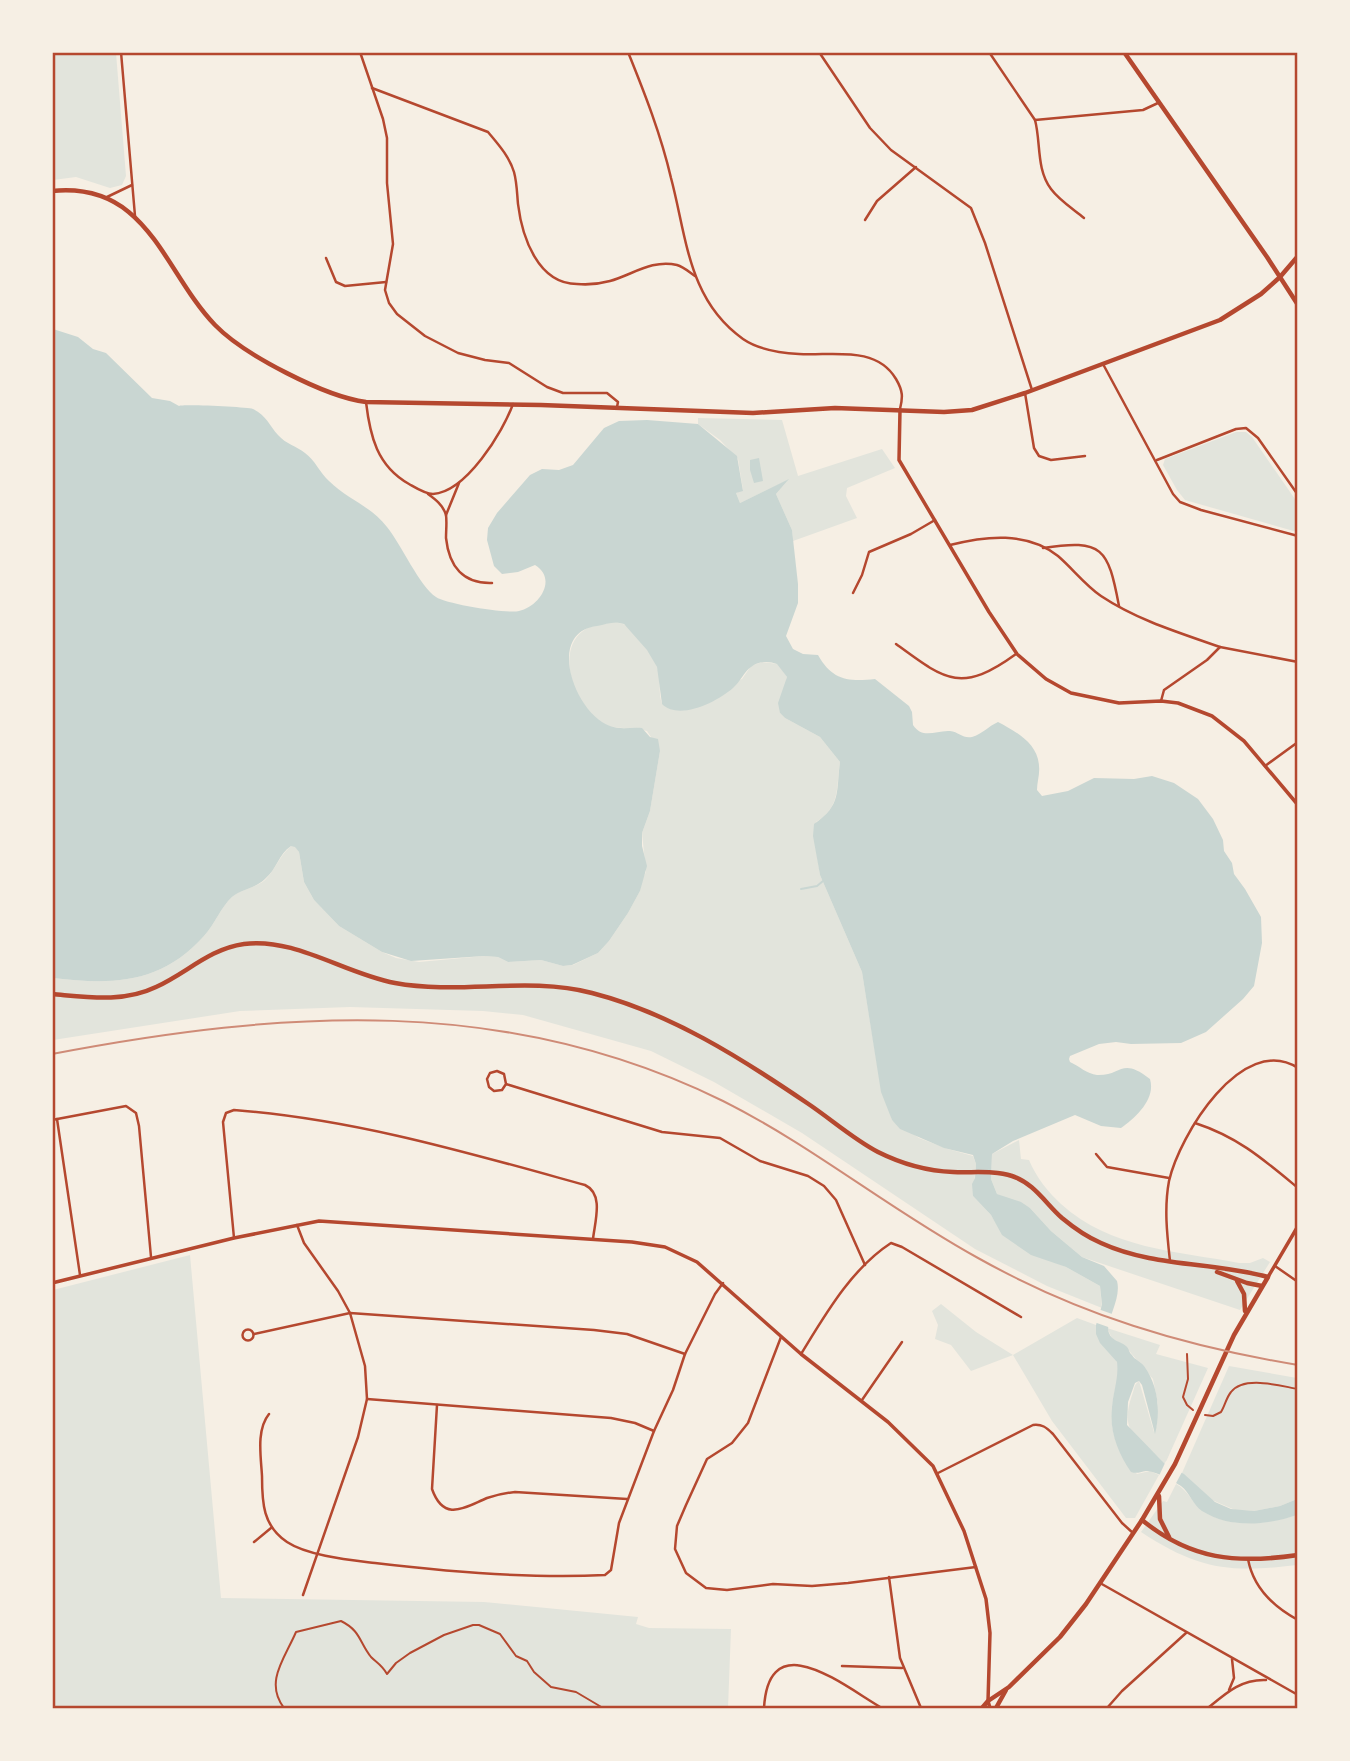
<svg xmlns="http://www.w3.org/2000/svg" width="1350" height="1761" viewBox="0 0 1350 1761" font-family="'Space Grotesk',sans-serif">
<style>
.green{fill:#e2e4dc}
.water{fill:#c9d6d2}
.pier{fill:#f6efe4}
.lines{fill:none;stroke-linecap:round;stroke-linejoin:round}
.stream{stroke:#c9d6d2;stroke-width:2}
.path{stroke:#b5482f;stroke-width:2}
.minor{stroke:#b5482f;stroke-width:2.5}
.tertiary{stroke:#b5482f;stroke-width:3.5}
.secondary{stroke:#b5482f;stroke-width:4.5}
.trunk{stroke:#b5482f;stroke-width:4.5}
.rail{stroke:#cf8b77;stroke-width:2}
.neatline{fill:none;stroke:#b5482f;stroke-width:2.5}
</style>
<rect width="100%" height="100%" fill="#f6efe4"/>
<g class="green">
<polygon points="52,53 116,53 126,176 122,185 110,188 76,177 53,180"/>
<polygon points="698,418 782,420 798,476 882,449 895,468 847,488 846,496 857,518 793,541 792,530 776,494 788,480 740,503 736,493 743,490 738,459 720,440 698,424"/>
<polygon points="1236,432 1246,432 1252,437 1297,502 1297,532 1185,500 1177,490 1163,465 1165,459"/>
<path d="M608 623C614 623 620 622 625 625 639 633 654 655 658 670 661 681 658 692 662 704L742 679 751 666 762 662 778 664 787 677 780 713 785 718 820 737 840 762C836 787 841 807 816 822V849L820 875 862 972 877 1064 892 1120 919 1138 948 1149 973 1156 976 1164 973 1196 991 1215 1000 1230 1026 1251 1066 1267 1100 1286 1102 1308 1047 1286 975 1249 802 1133 714 1082 651 1051 523 1015 483 1011 350 1007 240 1011 53 1040V978C113 985 161 984 204 936 215 924 221 907 232 897 241 889 256 888 265 880 276 869 279 856 291 846H295L299 852 304 882 314 900 339 926 382 952 396 958 419 962 484 956 498 957 508 962 541 960 563 966 573 965 598 953 609 941 628 913 640 891 641 881 646 872 642 833 650 811 660 751 647 731C631 726 615 731 599 722 575 706 555 651 583 631 590 625 600 625 608 623Z"/>
<path d="M1019 1140 1021 1159 1029 1160C1036 1177 1048 1192 1061 1204 1111 1249 1176 1251 1239 1263H1250L1263 1258 1270 1262 1240 1310 1082 1257 1051 1231 1030 1208 997 1194 991 1179 992 1154Z"/>
<polygon points="190,1255 221,1598 484,1602 638,1617 636,1624 649,1628 731,1629 728,1708 53,1708 53,1290"/>
<path d="M941 1304 976 1332 1013 1355 1077 1318 1096 1325C1096 1346 1112 1349 1117 1362 1121 1371 1116 1385 1114 1394 1107 1426 1115 1451 1137 1474L1150 1471 1159 1475 1135 1518H1126L1052 1421 1013 1355 971 1371 951 1345 935 1339 938 1325 932 1311Z"/>
<path d="M1107 1328 1160 1345 1156 1354 1208 1368 1165 1464C1141 1436 1118 1437 1132 1395 1135 1388 1133 1386 1139 1381L1154 1432 1157 1425 1158 1404 1153 1379 1125 1346 1112 1338Z"/>
<polygon points="1229,1366 1297,1378 1297,1499 1280,1506 1254,1511 1235,1510 1212,1500 1182,1473"/>
<path d="M1176 1484C1188 1490 1192 1503 1203 1511 1229 1529 1268 1524 1297 1515V1565C1230 1573 1199 1570 1141 1532L1163 1501 1167 1502Z"/>
</g>
<g class="water">
<path d="M53 329 78 337 93 349 106 353 152 398 170 401 179 406C184 404 247 407 253 409 266 415 269 425 278 435 286 444 296 446 305 453 315 460 320 473 329 481 347 499 371 506 387 527 401 544 420 587 436 597 446 604 507 614 519 611 539 607 558 579 535 565L518 572 502 574 494 566 487 540 488 528 497 513 530 475 542 469 559 470 573 465 604 428 619 421 647 420 698 424 737 456 743 491 736 493 740 503 789 479 776 494 792 530 798 584V603L786 636 793 649 803 654 818 655C832 680 848 682 875 679L909 706 912 712 913 725C923 740 936 730 950 731 959 732 963 739 972 737 982 734 989 726 998 722 1015 731 1038 743 1039 766 1040 774 1037 782 1037 790L1042 796 1068 791 1094 778 1134 779 1152 776 1174 783 1198 799 1213 819 1223 840 1224 851 1232 863 1234 874 1245 889 1261 917 1262 943 1254 986 1243 999 1206 1032 1181 1043 1131 1044 1116 1042 1099 1044 1070 1056 1069 1059 1070 1062C1079 1066 1087 1074 1097 1075 1122 1076 1121 1056 1150 1079 1156 1099 1136 1117 1121 1128L1101 1126 1075 1115 1013 1141 992 1154 991 1179 997 1194 1021 1202 1030 1208 1051 1231 1082 1257 1104 1266 1117 1281C1122 1299 1104 1323 1109 1333 1112 1341 1120 1341 1126 1346 1130 1350 1128 1351 1132 1355 1135 1360 1140 1361 1144 1366 1158 1385 1161 1411 1155 1434L1142 1385 1139 1381 1135 1383 1128 1402 1127 1425 1165 1464 1184 1474 1215 1502 1231 1509 1254 1511 1280 1506 1297 1499V1515C1268 1525 1230 1529 1202 1511 1193 1505 1190 1493 1181 1486 1173 1481 1156 1471 1146 1471 1140 1472 1137 1474 1131 1472 1118 1453 1109 1431 1112 1407 1113 1392 1119 1378 1117 1362L1100 1343 1096 1334V1325L1102 1305 1100 1286 1066 1267 1031 1255 1002 1235 991 1215 973 1196 972 1184 975 1178 976 1164 973 1155 944 1148 900 1129 892 1120 881 1092 862 972 820 875 813 836 814 824C842 805 836 791 840 762L820 737 785 718 780 713 778 703 787 677 777 664C769 661 758 661 751 667 744 672 740 682 733 688 717 702 679 721 662 704L657 667 647 650 624 624C614 621 607 624 597 626 545 632 575 714 610 726 621 730 631 727 642 728L650 737 658 739 660 751 650 811 642 833V846L647 866 640 891 628 913 609 941 598 953 572 965 563 966 541 960 508 962 498 957 484 956 411 961 382 952 339 926 314 900 304 882 299 852 295 847 291 846C278 855 277 869 265 879 256 888 242 889 232 897 221 907 215 924 204 936 161 984 113 985 53 978Z"/>
<polygon points="759,458 763,481 754,483 750,470 750,460"/>
</g>
<g class="pier">
<polygon points="1098,1309 1115,1315 1111,1328 1094,1322"/>
<polygon points="1166,1461 1183,1470 1174,1487 1158,1478"/>
</g>
<g class="lines">
<polyline class="stream" points="801,889 817,886 823,881"/>
<g class="path">
<polyline points="1187,1354 1188,1379 1183,1397 1187,1405 1193,1410"/>
<path d="M1205 1415 1213 1416 1221 1412C1225 1406 1226 1398 1231 1392 1244 1375 1280 1386 1298 1389"/>
<path d="M284 1708C264 1682 285 1658 296 1632L341 1621C361 1631 359 1642 371 1657 377 1663 382 1665 387 1674L396 1663 410 1653 444 1635 473 1625H479L500 1634 516 1656 527 1661 534 1672 551 1687 576 1692 603 1708"/>
</g>
<g class="minor">
<polyline points="121,52 135,216"/>
<polyline points="360,52 383,119 387,138 387,183 393,244 385,290 389,303 397,314 425,336 458,353 485,360 509,363 547,387 563,393 607,393 618,402 617,407"/>
<path d="M628 52C645 94 661 135 671 178 687 238 688 300 743 339 759 350 780 353 799 354 832 356 876 345 896 379 903 391 903 397 900 409"/>
<polyline points="819,52 870,128 891,150 971,208 985,243 1032,390"/>
<polyline points="989,52 1035,120 1143,110 1158,103"/>
<path d="M372 88 488 132C498 144 509 156 514 172 517 183 517 194 518 204 522 237 538 284 577 284 588 285 599 284 610 281 632 275 652 259 677 265 684 267 689 272 695 276"/>
<path d="M1035 120C1041 142 1036 169 1051 189 1059 200 1073 209 1084 218"/>
<polyline points="107,197 132,185"/>
<polyline points="865,220 877,201 916,167"/>
<polyline points="326,258 336,282 345,286 386,282"/>
<polyline points="1103,364 1173,494 1180,502 1201,510 1298,536"/>
<polyline points="1025,393 1034,448 1039,456 1051,460 1085,456"/>
<path d="M366 402C370 436 377 466 409 484 416 488 425 494 433 494 466 492 503 432 513 404"/>
<polyline points="1157,460 1236,429 1246,428 1258,438 1298,495"/>
<path d="M428 494C435 499 443 505 446 515 447 522 446 530 446 538 449 566 463 584 492 583"/>
<polyline points="446,515 459,483"/>
<path d="M950 545C985 536 1027 531 1058 556 1073 569 1085 585 1101 596 1137 620 1180 633 1220 647"/>
<path d="M1043 548C1103 539 1108 548 1119 606"/>
<polyline points="853,593 862,575 869,552 911,534 935,520"/>
<path d="M896 644C945 680 961 694 1016 654"/>
<polyline points="1161,701 1164,690 1207,660 1220,647 1298,662"/>
<polyline points="1265,766 1298,742"/>
<polyline points="506,1084 504,1074 497,1071 490,1073 487,1079 489,1087 494,1091 502,1090 506,1084 662,1132 720,1138 760,1161 808,1176 824,1186 836,1200 865,1265"/>
<polyline points="57,1119 80,1275"/>
<polyline points="52,1120 126,1106 136,1113 139,1126 151,1257"/>
<path d="M1195 1123C1238 1137 1263 1159 1298 1188"/>
<polyline points="1096,1154 1107,1167 1169,1178"/>
<polyline points="297,1225 304,1243 338,1291 350,1313 365,1366 367,1399 358,1437 303,1595"/>
<path d="M234 1238 223 1122 226 1113 234 1110C354 1119 469 1153 585 1185 604 1194 595 1221 593 1239"/>
<path d="M1170 1261C1167 1234 1164 1208 1169 1181 1179 1136 1242 1032 1298 1068"/>
<polyline points="1275,1266 1298,1282"/>
<circle cx="248" cy="1335" r="5.5"/>
<polyline points="254,1334 350,1313 594,1330 627,1334 685,1354"/>
<polyline points="781,1337 748,1423 732,1443 707,1459 686,1505 677,1526 675,1549 686,1573 706,1588 727,1590 773,1584 812,1586 848,1583 976,1567"/>
<path d="M801 1354C825 1315 851 1269 891 1243L902 1247 1021 1317"/>
<polyline points="367,1399 611,1418 635,1423 654,1431"/>
<polyline points="862,1400 902,1342"/>
<path d="M437 1405 432 1489C444 1523 465 1507 487 1498 496 1495 505 1493 515 1492L627 1499"/>
<path d="M269 1414C256 1430 261 1457 262 1476 262 1503 263 1526 287 1542 308 1556 351 1560 375 1563 450 1572 530 1579 605 1575L611 1570 619 1523 654 1431 673 1390 685 1354 715 1294 723 1283"/>
<path d="M938 1473 1033 1425C1042 1424 1046 1427 1053 1434L1122 1523 1133 1533"/>
<polyline points="254,1542 271,1528"/>
<path d="M1248 1559C1253 1587 1274 1607 1298 1620"/>
<polyline points="889,1577 900,1658 921,1708"/>
<polyline points="1100,1583 1298,1695"/>
<polyline points="842,1666 902,1668"/>
<polyline points="1229,1690 1234,1678 1232,1659"/>
<path d="M764 1708C769 1623 845 1687 882 1708"/>
<polyline points="1107,1708 1122,1691 1186,1633"/>
<path d="M1208 1708C1226 1693 1241 1679 1266 1680"/>
</g>
<g class="tertiary">
<polyline points="900,410 899,460 989,612 1017,654 1046,679 1071,693 1119,703 1161,701 1178,703 1212,716 1244,741 1298,805"/>
<polyline points="1268,1277 1298,1226"/>
<polyline points="52,1283 234,1238 319,1221 632,1242 665,1247 697,1262 801,1354 888,1422 933,1466 964,1531 986,1599 990,1633 988,1701 990,1708"/>
</g>
<g class="secondary">
<polyline points="1124,52 1267,257 1298,305"/>
<path d="M52 994C87 997 123 1003 156 987 187 973 209 949 244 944 295 937 345 974 395 983 460 995 527 976 592 993 670 1013 741 1058 807 1103 831 1119 853 1139 878 1152 902 1164 927 1171 953 1172 972 1173 994 1170 1012 1176 1034 1183 1046 1204 1062 1218 1074 1228 1087 1237 1101 1243 1153 1267 1213 1262 1268 1277L1234 1335 1175 1464 1142 1520 1086 1604 1060 1637 1009 1687 988 1701 982 1708"/>
<polyline points="1217,1272 1247,1283 1262,1286"/>
<polyline points="1237,1281 1244,1294 1245,1311"/>
<polyline points="1159,1496 1160,1519 1169,1537"/>
<path d="M1142 1520C1191 1560 1237 1564 1298 1555"/>
<polyline points="996,1708 1006,1690"/>
</g>
<path class="trunk" d="M52 191C148 181 163 271 215 325 244 355 326 397 366 402L541 405 753 413 835 408 944 412 972 410 1025 393 1220 320 1261 294 1280 277 1298 256"/>
<path class="rail" d="M52 1054C283 1010 506 994 723 1101 813 1146 890 1210 978 1258 1080 1315 1183 1346 1298 1365"/>
</g>
<rect width="1350" height="1761" fill="none" stroke="#f6efe4" stroke-width="108"/>
<rect x="54" y="54" width="1242" height="1653" class="neatline"/>
</svg>
